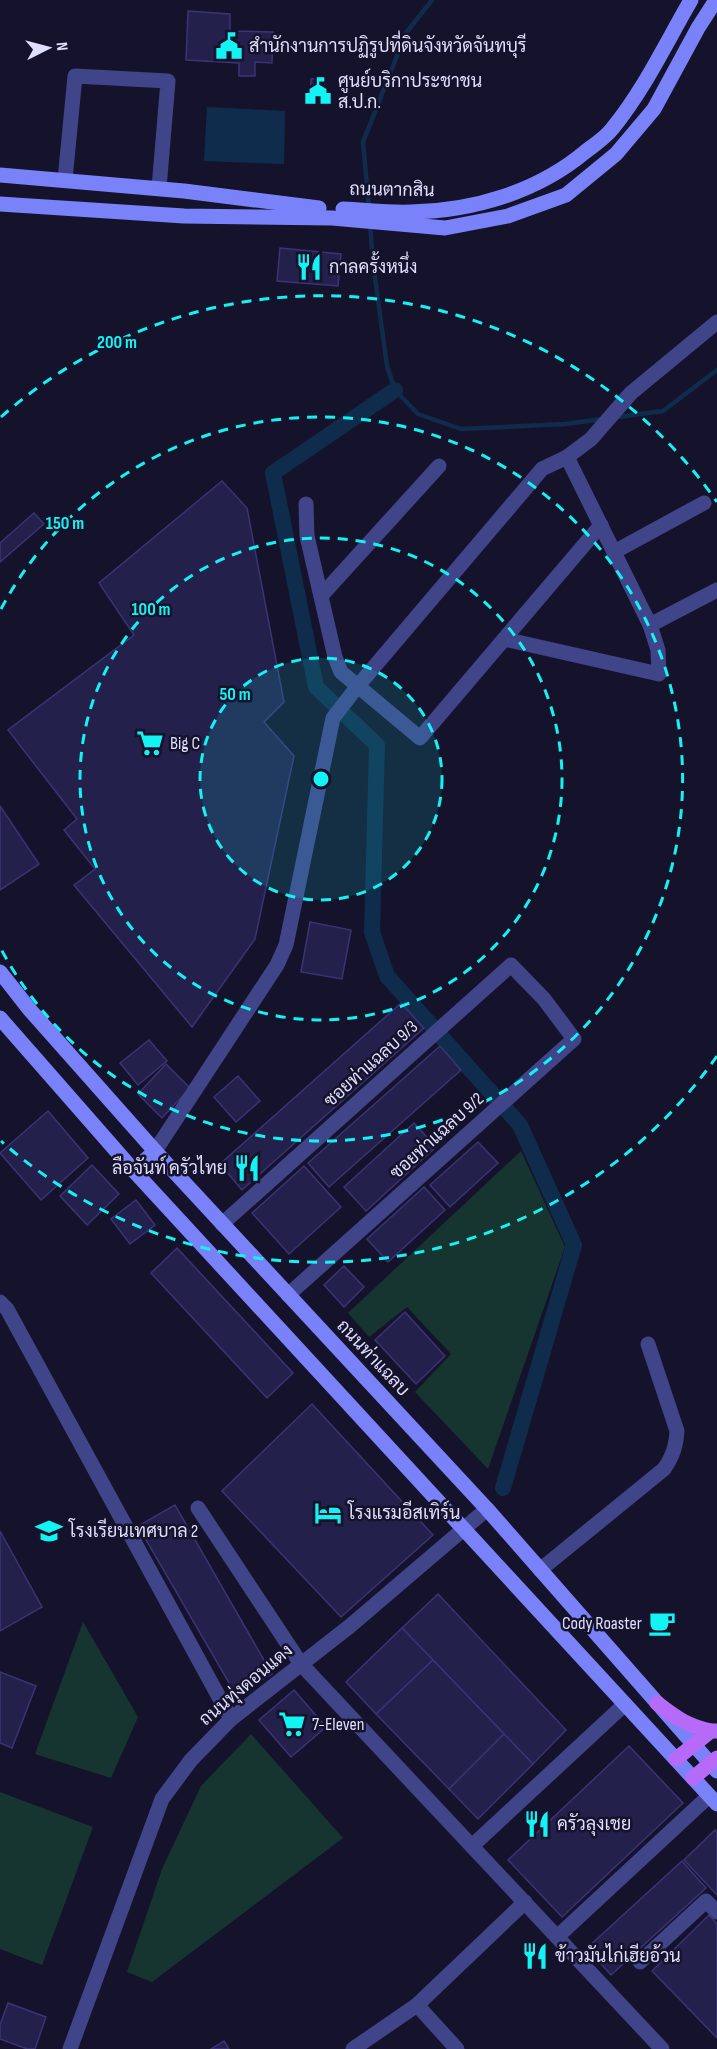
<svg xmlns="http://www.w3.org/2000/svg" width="717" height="2049" viewBox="0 0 717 2049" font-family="'Sofia Sans Condensed',Sarabun,sans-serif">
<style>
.green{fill:#163531}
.water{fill:#102c4d}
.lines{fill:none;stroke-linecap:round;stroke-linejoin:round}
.stream{stroke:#102c4d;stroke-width:4.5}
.canal{stroke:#102c4d;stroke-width:16}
.building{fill:#24204c;stroke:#3a3376;stroke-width:1.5}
.minor{stroke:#404488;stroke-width:15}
.tertiary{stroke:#404488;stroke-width:15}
.secondary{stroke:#7a82f9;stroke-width:15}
.primary{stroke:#b66bf8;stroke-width:15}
.ring{fill:none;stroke:#14f3f4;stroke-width:3;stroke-dasharray:10 8}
.labels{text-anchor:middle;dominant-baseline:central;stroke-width:5;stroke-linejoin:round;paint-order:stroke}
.poi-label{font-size:18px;fill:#dfdefe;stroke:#15132b;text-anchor:start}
.street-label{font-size:18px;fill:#dfdefe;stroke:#15132b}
.centre{fill:#14f3f4;stroke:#15132b;stroke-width:3}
.ring-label{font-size:18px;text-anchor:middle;font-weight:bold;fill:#14f3f4;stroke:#15132b;stroke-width:5;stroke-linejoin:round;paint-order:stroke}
</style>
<rect width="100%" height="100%" fill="#15132b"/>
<g class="green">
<polygon points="521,1151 565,1247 488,1469 415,1392 451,1354 407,1307 369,1337 348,1313"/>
<polygon points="83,1622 138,1717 111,1778 35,1754"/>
<polygon points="251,1734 343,1838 152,1982 127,1972 162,1869 201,1786"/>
<polygon points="0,1792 93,1827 42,1965 0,1949"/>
</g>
<polygon class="water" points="207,107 285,111 284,164 204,161"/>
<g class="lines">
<g class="stream">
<polyline points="369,208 363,142 406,33 432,0"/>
<polyline points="370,223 373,263 387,366 395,390 418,414 461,429 565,424 603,419"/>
<polyline points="617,417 663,411 717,370"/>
</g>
<polyline class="canal" points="395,390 273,473 316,687 377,745 372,932 387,976 520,1125 574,1245 503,1488"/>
</g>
<g class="building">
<polygon points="188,11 230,14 230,31 273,32 272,63 255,62 255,76 239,76 239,63 186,60"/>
<polygon points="325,78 324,105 310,104 311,79"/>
<polygon points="280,248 341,254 338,286 277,281"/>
<polygon points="222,481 247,508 284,702 264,722 294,756 255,939 192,1027 74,885 95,869 64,830 77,819 8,730 134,635 99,583"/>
<polygon points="34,513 44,524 0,562 0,543"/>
<polygon points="0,806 39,864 0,890"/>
<polygon points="310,922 351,930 342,979 301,972"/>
<polygon points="401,1003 424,1028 242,1190 220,1164"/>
<polygon points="149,1040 167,1061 138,1085 120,1063"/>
<polygon points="440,1046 461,1070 329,1187 308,1163"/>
<polygon points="166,1064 190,1088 162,1118 138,1094"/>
<polygon points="238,1076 260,1101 236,1122 214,1097"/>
<polygon points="48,1111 88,1158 41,1200 0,1153"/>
<polygon points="414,1123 436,1147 366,1211 344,1187"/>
<polygon points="478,1142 498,1163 450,1207 430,1185"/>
<polygon points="92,1165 119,1194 87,1225 60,1196"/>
<polygon points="304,1166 341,1207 289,1254 252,1213"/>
<polygon points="424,1187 445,1210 388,1262 367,1239"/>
<polygon points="136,1200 155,1225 130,1244 111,1219"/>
<polygon points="177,1248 293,1373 267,1398 151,1273"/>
<polygon points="344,1266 364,1287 344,1307 324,1285"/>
<polygon points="405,1312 445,1356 416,1384 375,1340"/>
<polygon points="312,1404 433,1535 341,1617 222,1491"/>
<polygon points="175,1505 272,1674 236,1695 138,1526"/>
<polygon points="0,1531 42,1607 0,1631"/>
<polygon points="438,1594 566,1730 533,1764 402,1628"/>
<polygon points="402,1628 433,1660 376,1714 346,1682"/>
<polygon points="433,1660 504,1734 449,1789 376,1714"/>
<polygon points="0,1672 36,1686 12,1748 0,1743"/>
<polygon points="294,1690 326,1727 291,1757 259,1720"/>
<polygon points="504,1734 533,1764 478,1819 449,1789"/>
<polygon points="629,1746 683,1803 562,1917 508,1860"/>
<polygon points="715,1830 717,1833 717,1895 684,1860"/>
<polygon points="682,1861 706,1888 611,1975 587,1948"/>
<polygon points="709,1915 717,1924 717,2038 652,1971"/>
<polygon points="8,2003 46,2017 35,2049 27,2049 0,2039 0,2025"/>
<polygon points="224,2041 229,2049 211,2049"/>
</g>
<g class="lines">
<g class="minor">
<polyline points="65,180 75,76 168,81 159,188"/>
<polyline points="306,504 307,536 335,657 341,672 420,738 601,525"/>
<polyline points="614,552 704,503"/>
<polyline points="321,596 439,466"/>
<polyline points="650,625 717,590"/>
<polyline points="504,639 659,674 658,650 650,625 567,457"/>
<polyline points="155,1151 277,965 286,945 333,718 357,687 542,469 567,457 591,439 631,393 717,322"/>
<polyline points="222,1224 511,965 544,999 574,1039 288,1295"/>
<polyline points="0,1302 7,1309 231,1719"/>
<polyline points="198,1508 301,1664 662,2049"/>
<path d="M540 1570 664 1469C673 1456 676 1446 677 1431L648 1344"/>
<polyline points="472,1846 625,1704"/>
<polyline points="557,1937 709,1796"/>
<polyline points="640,1962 706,1901 717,1912"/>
<polyline points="353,2049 417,2005"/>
<polyline points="457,2049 417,2005 525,1902"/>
</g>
<polyline class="tertiary" points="70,2049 162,1799 191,1760 231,1719 350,1626 487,1509"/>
<g class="secondary">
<polyline points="0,175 184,191 319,208"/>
<polyline points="0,204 184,216 332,218 445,228 508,216 566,195 616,154 654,109 698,28 716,0"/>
<path d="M343 209C366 210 389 213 411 212 473 211 537 192 585 152 594 145 605 138 612 129 644 90 666 43 691 0"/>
<polyline points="0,972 30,1010 155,1151 487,1509 717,1771"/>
<polyline points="0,1018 134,1171 717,1804"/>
<polyline points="134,1171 155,1151"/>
</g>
<g class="primary">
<path d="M657 1703C676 1718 688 1726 711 1731"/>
<polyline points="676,1759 711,1731 717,1731"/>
<polyline points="693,1778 717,1758"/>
</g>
</g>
<circle cx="321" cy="779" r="121" fill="#14f3f4" fill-opacity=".12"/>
<g class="ring">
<circle cx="321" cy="779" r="121"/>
<circle cx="321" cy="779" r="241"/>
<path d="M1 609A362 362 0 1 1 1 949"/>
<path d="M717 1056A483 483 0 0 1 1 1141M1 417A483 483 0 0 1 717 502"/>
</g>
<defs>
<symbol id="civic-bare" viewBox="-9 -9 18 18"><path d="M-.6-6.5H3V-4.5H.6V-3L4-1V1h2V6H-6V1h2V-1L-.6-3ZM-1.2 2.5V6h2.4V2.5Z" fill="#14f3f4" stroke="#15132b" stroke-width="2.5" paint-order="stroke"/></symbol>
<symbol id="restaurant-bare" viewBox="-9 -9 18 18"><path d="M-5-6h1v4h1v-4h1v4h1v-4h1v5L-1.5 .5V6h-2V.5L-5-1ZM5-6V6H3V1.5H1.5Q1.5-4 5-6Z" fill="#14f3f4" stroke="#15132b" stroke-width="2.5" paint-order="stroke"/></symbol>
<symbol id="supermarket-bare" viewBox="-9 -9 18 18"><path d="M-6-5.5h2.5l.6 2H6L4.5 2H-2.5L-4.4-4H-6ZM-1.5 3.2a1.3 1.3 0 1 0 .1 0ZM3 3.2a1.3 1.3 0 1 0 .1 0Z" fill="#14f3f4" stroke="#15132b" stroke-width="2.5" paint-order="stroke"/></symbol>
<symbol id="hotel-bare" viewBox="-9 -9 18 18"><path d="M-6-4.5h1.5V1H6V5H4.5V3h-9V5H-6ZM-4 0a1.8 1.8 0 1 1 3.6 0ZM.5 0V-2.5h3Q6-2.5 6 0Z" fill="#14f3f4" stroke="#15132b" stroke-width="2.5" paint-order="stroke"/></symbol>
<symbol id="school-bare" viewBox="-9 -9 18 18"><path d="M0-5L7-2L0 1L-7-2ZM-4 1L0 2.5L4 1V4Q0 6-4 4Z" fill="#14f3f4" stroke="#15132b" stroke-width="2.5" paint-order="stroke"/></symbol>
<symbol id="cafe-bare" viewBox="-9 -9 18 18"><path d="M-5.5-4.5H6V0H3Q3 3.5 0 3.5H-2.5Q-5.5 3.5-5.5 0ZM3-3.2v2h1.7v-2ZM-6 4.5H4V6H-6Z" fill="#14f3f4" stroke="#15132b" stroke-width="2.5" paint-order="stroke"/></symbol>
</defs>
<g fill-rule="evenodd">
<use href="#civic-bare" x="210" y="27" width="38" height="38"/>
<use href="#civic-bare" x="299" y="72" width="38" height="38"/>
<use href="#restaurant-bare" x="290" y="248" width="38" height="38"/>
<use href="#supermarket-bare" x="131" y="724" width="38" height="38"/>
<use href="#restaurant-bare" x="228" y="1149" width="38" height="38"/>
<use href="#hotel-bare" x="309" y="1494" width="38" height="38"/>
<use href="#school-bare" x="30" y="1512" width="38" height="38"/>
<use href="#cafe-bare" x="643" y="1604" width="38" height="38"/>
<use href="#supermarket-bare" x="273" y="1705" width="38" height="38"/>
<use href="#restaurant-bare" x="518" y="1805" width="38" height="38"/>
<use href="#restaurant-bare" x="516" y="1937" width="38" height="38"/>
</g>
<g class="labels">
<g class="poi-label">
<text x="249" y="46">สำนักงานการปฏิรูปที่ดินจังหวัดจันทบุรี</text>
<text x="338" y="81">ศูนย์บริกาประชาชน<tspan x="338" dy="21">ส.ป.ก.</tspan></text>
<text x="329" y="267">กาลครั้งหนึ่ง</text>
<text x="170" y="743">Big C</text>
<text x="227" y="1168" text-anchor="end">ลือจันท์ ครัวไทย</text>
<text x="348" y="1513">โรงแรมอีสเทิร์น</text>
<text x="69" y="1531">โรงเรียนเทศบาล 2</text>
<text x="642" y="1623" text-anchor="end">Cody Roaster</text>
<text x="312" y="1724">7-Eleven</text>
<text x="557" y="1824">ครัวลุงเชย</text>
<text x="555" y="1956">ข้าวมันไก่เฮียอ้วน</text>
</g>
<g class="street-label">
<text transform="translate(392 190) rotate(1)">ถนนตากสิน</text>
<text transform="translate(371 1064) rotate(-42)">ซอยท่าแฉลบ 9/3</text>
<text transform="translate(437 1136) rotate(-42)">ซอยท่าแฉลบ 9/2</text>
<text transform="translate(373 1358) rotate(47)">ถนนท่าแฉลบ</text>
<text transform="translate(246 1685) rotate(-40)">ถนนทุ่งดอนแดง</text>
</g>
</g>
<circle cx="321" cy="779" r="9" class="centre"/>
<g class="ring-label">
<text x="117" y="348">200 m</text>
<text x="65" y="529">150 m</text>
<text x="151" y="615">100 m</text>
<text x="235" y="700">50 m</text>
</g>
<g transform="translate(48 48) rotate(84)" stroke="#15132b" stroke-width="4.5" paint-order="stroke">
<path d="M0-4.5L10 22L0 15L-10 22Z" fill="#dfdefe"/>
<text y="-9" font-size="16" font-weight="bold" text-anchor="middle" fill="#dfdefe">N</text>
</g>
</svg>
